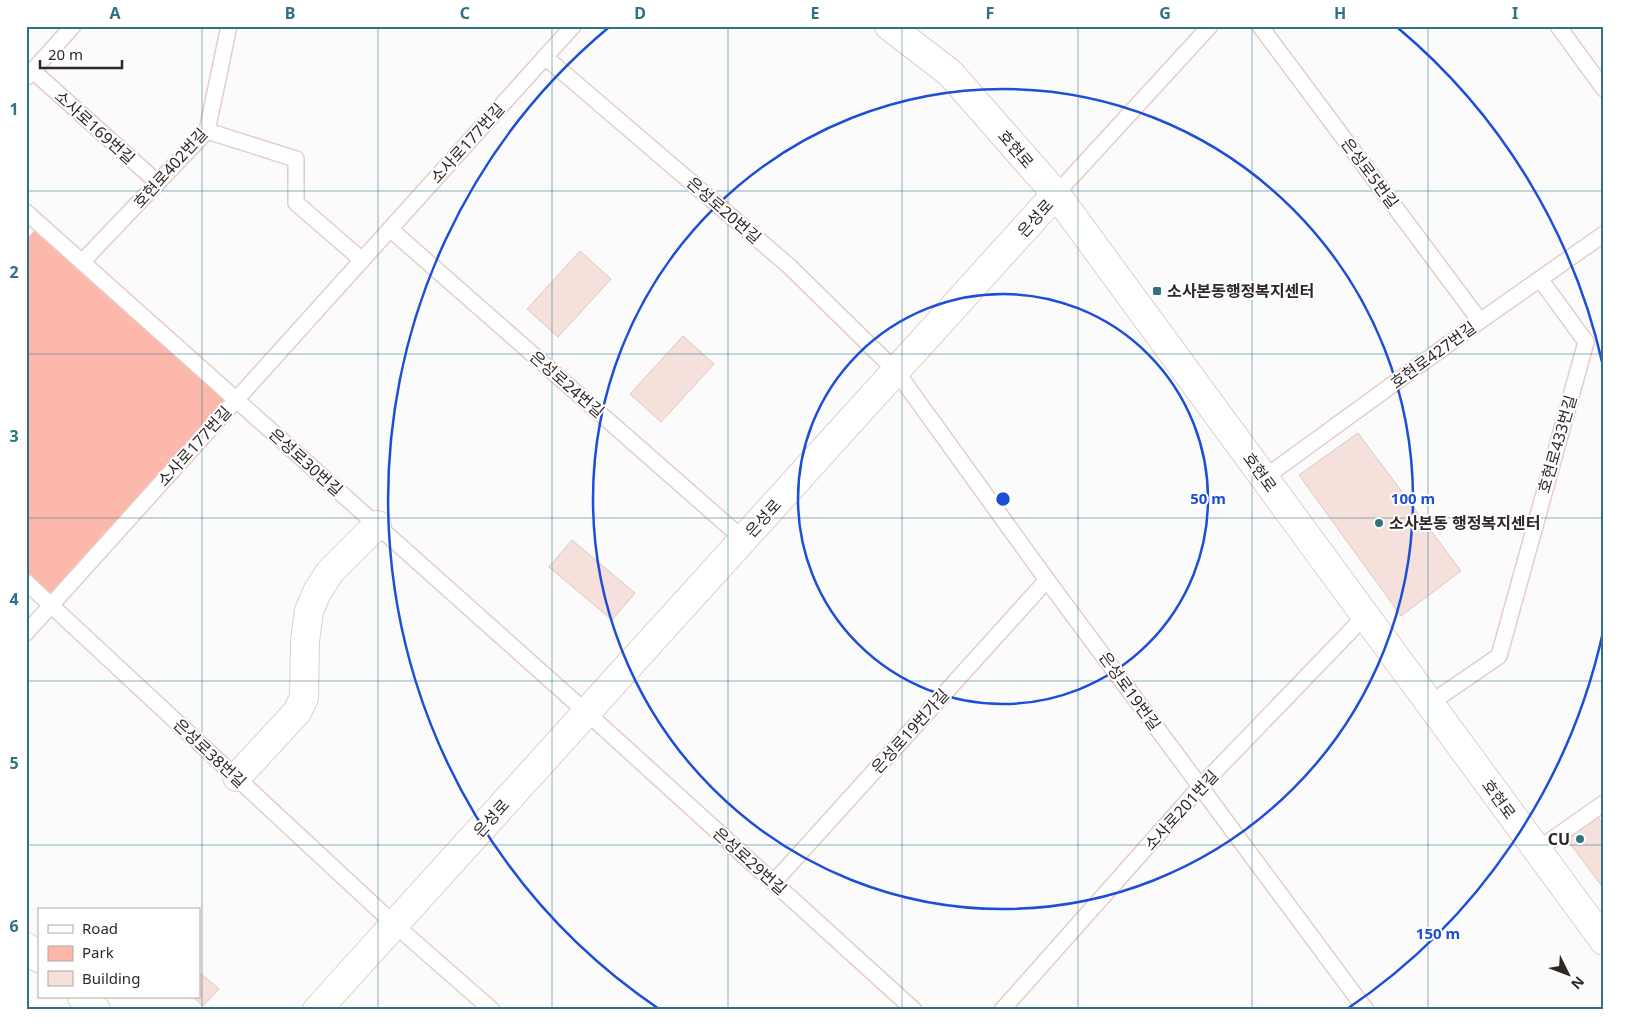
<svg xmlns="http://www.w3.org/2000/svg" width="1630" height="1036" viewBox="0 0 1630 1036" font-family="'Noto Sans','Noto Sans KR',sans-serif">
<style>
.green{fill:#fcb9ab}
.building{fill:#f5e0db;stroke:#dec7c1}
.lines{fill:none;stroke-linecap:round;stroke-linejoin:round}
.lane-casing{stroke:#e5cdc8;stroke-width:18}
.street-casing{stroke:#e5cdc8;stroke-width:30}
.secondary-casing{stroke:#e5cdc8;stroke-width:30}
.primary-casing{stroke:#e5cdc8;stroke-width:30}
.lane{stroke:#fff;stroke-width:15}
.street{stroke:#fff;stroke-width:28}
.secondary{stroke:#fff;stroke-width:28}
.primary{stroke:#fff;stroke-width:28}
.grid{fill:none;stroke:#307184;stroke-width:1;stroke-opacity:0.55}
.ring{fill:none;stroke:#1d4ed8;stroke-width:2.5}
.poi-dot{fill:#307184;stroke:#fff;stroke-width:2}
.labels{text-anchor:middle;dominant-baseline:central;stroke-width:4;stroke-linejoin:round;paint-order:stroke}
.street-label{font-size:16px;fill:#312826;stroke:#fff}
.poi-label{font-size:16px;font-weight:bold;fill:#312826;stroke:#fff;text-anchor:start}
.centre{fill:#1d4ed8;stroke:#fff;stroke-width:2.5}
.ring-label{font-size:15px;text-anchor:middle;font-weight:bold;fill:#1d4ed8;stroke:#fff;stroke-width:4;stroke-linejoin:round;paint-order:stroke}
.neatline{fill:none;stroke:#307184;stroke-width:2}
.grid-label{font-size:16px;text-anchor:middle;font-weight:bold;fill:#307184}
</style>
<rect width="100%" height="100%" fill="#fbfbfb"/>
<polygon class="green" points="40,224 236,400 51,605 26,582 26,240"/>
<g class="building">
<polygon points="580,251 611,279 558,337 527,309"/>
<polygon points="683,336 714,364 661,422 630,394"/>
<polygon points="1358,433 1461,571 1401,616 1299,475"/>
<polygon points="572,540 635,593 612,620 549,567"/>
<polygon points="1596,815 1604,825 1604,889 1566,838"/>
<polygon points="199,972 219,989 203,1006 193,997 199,997"/>
</g>
<g class="lines">
<defs>
<g id="lane">
<polyline points="1260,26 1480,321"/>
<polyline points="1558,26 1604,89"/>
<polyline points="545,57 789,266 896,371 1047,580 1366,1010"/>
<polyline points="33,71 158,183"/>
<polyline points="27,77 73,26"/>
<polyline points="207,131 296,159 296,203 362,260"/>
<polyline points="1056,194 1210,26"/>
<polyline points="26,212 586,712 914,1010"/>
<polyline points="390,229 743,539"/>
<polyline points="82,262 207,131 229,26"/>
<polyline points="1264,478 1480,321 1604,234"/>
<polyline points="26,582 394,924 492,1010"/>
<polyline points="26,633 573,26"/>
<polyline points="1429,704 1499,656 1586,342 1540,279"/>
<polyline points="1537,850 1604,803"/>
<polyline points="774,882 1047,580"/>
<polyline points="1002,1010 1200,787 1365,616"/>
</g>
<polyline id="street" points="237,777 297,712 304,698 305,641 309,611 317,592 330,572 377,525"/>
<g id="secondary">
<polyline points="26,947 39,958"/>
<polyline points="82,997 96,1010"/>
<polyline points="317,1010 1056,194"/>
</g>
<polyline id="primary" points="889,26 950,73 1056,194 1604,941"/>
</defs>
<use href="#lane" class="lane-casing"/>
<use href="#street" class="street-casing"/>
<use href="#secondary" class="secondary-casing"/>
<use href="#primary" class="primary-casing"/>
<use href="#lane" class="lane"/>
<use href="#street" class="street"/>
<use href="#secondary" class="secondary"/>
<use href="#primary" class="primary"/>
</g>
<path class="grid" d="M202 26V1010M378 26V1010M552 26V1010M728 26V1010M902 26V1010M1078 26V1010M1252 26V1010M1428 26V1010M26 191H1604M26 354H1604M26 518H1604M26 681H1604M26 845H1604"/>
<g class="ring">
<circle cx="1003" cy="499" r="205"/>
<circle cx="1003" cy="499" r="410"/>
<path d="M1603 632A615 615 0 0 1 1347 1009M659 1009A615 615 0 0 1 608 28M1398 28A615 615 0 0 1 1603 366"/>
</g>
<g class="poi-dot">
<rect x="1152" y="286" width="10" height="10" rx="2.5"/>
<circle cx="1379" cy="523" r="5"/>
<circle cx="1580" cy="839" r="5"/>
</g>
<g class="labels">
<g class="street-label">
<text transform="translate(95 127) rotate(42)">소사로169번길</text>
<text transform="translate(467 143) rotate(-48)">소사로177번길</text>
<text transform="translate(1016 149) rotate(49)">호현로</text>
<text transform="translate(170 168) rotate(-48)">호현로402번길</text>
<text transform="translate(1370 173) rotate(53)">은성로5번길</text>
<text transform="translate(724 210) rotate(41)">은성로20번길</text>
<text transform="translate(1035 218) rotate(-48)">은성로</text>
<text transform="translate(1433 355) rotate(-36)">호현로427번길</text>
<text transform="translate(567 384) rotate(41)">은성로24번길</text>
<text transform="translate(1557 444) rotate(-74)">호현로433번길</text>
<text transform="translate(194 446) rotate(-48)">소사로177번길</text>
<text transform="translate(306 462) rotate(42)">은성로30번길</text>
<text transform="translate(1260 472) rotate(54)">호현로</text>
<text transform="translate(763 518) rotate(-48)">은성로</text>
<text transform="translate(1130 691) rotate(54)">은성로19번길</text>
<text transform="translate(910 731) rotate(-48)">은성로19번가길</text>
<text transform="translate(210 753) rotate(43)">은성로38번길</text>
<text transform="translate(1499 799) rotate(54)">호현로</text>
<text transform="translate(1181 810) rotate(-48)">소사로201번길</text>
<text transform="translate(491 818) rotate(-48)">은성로</text>
<text transform="translate(750 861) rotate(42)">은성로29번길</text>
</g>
<g class="poi-label">
<text x="1167" y="291">소사본동행정복지센터</text>
<text x="1389" y="523">소사본동 행정복지센터</text>
<text x="1570" y="839" text-anchor="end">CU</text>
</g>
</g>
<circle cx="1003" cy="499" r="8" class="centre"/>
<g class="ring-label">
<text x="1208" y="504">50 m</text>
<text x="1413" y="504">100 m</text>
<text x="1438" y="939">150 m</text>
</g>
<rect width="1630" height="1036" fill="none" stroke="#ffffff" stroke-width="55"/>
<rect x="38" y="908" width="162" height="90" fill="#ffffff" stroke="#ada9a8"/>
<rect x="48" y="925" width="25" height="8" fill="#ffffff" stroke="#ada9a8"/>
<text x="82" y="934" font-size="15" fill="#312826">Road</text>
<rect x="48" y="946" width="25" height="15" fill="#fcb9ab" stroke="#ada9a8"/>
<text x="82" y="958" font-size="15" fill="#312826">Park</text>
<rect x="48" y="971" width="25" height="15" fill="#f5e0db" stroke="#ada9a8"/>
<text x="82" y="984" font-size="15" fill="#312826">Building</text>
<g transform="translate(1568 974) rotate(132)" stroke="#ffffff" stroke-width="4" paint-order="stroke">
<path d="M0-4L9 19L0 12L-9 19Z" fill="#312826"/>
<text y="-8" font-size="14" font-weight="bold" text-anchor="middle" fill="#312826">N</text>
</g>
<path d="M40 60v8h82v-8" fill="none" stroke="#312826" stroke-width="2.5"/>
<text x="48" y="60" font-size="15" fill="#312826" stroke="#ffffff" stroke-width="4" paint-order="stroke">20 m</text>
<rect x="28" y="28" width="1574" height="980" class="neatline"/>
<g class="grid-label">
<text x="115" y="19">A</text>
<text x="290" y="19">B</text>
<text x="465" y="19">C</text>
<text x="640" y="19">D</text>
<text x="815" y="19">E</text>
<text x="990" y="19">F</text>
<text x="1165" y="19">G</text>
<text x="1340" y="19">H</text>
<text x="1515" y="19">I</text>
<text x="14" y="115">1</text>
<text x="14" y="278">2</text>
<text x="14" y="442">3</text>
<text x="14" y="605">4</text>
<text x="14" y="769">5</text>
<text x="14" y="932">6</text>
</g>
</svg>
